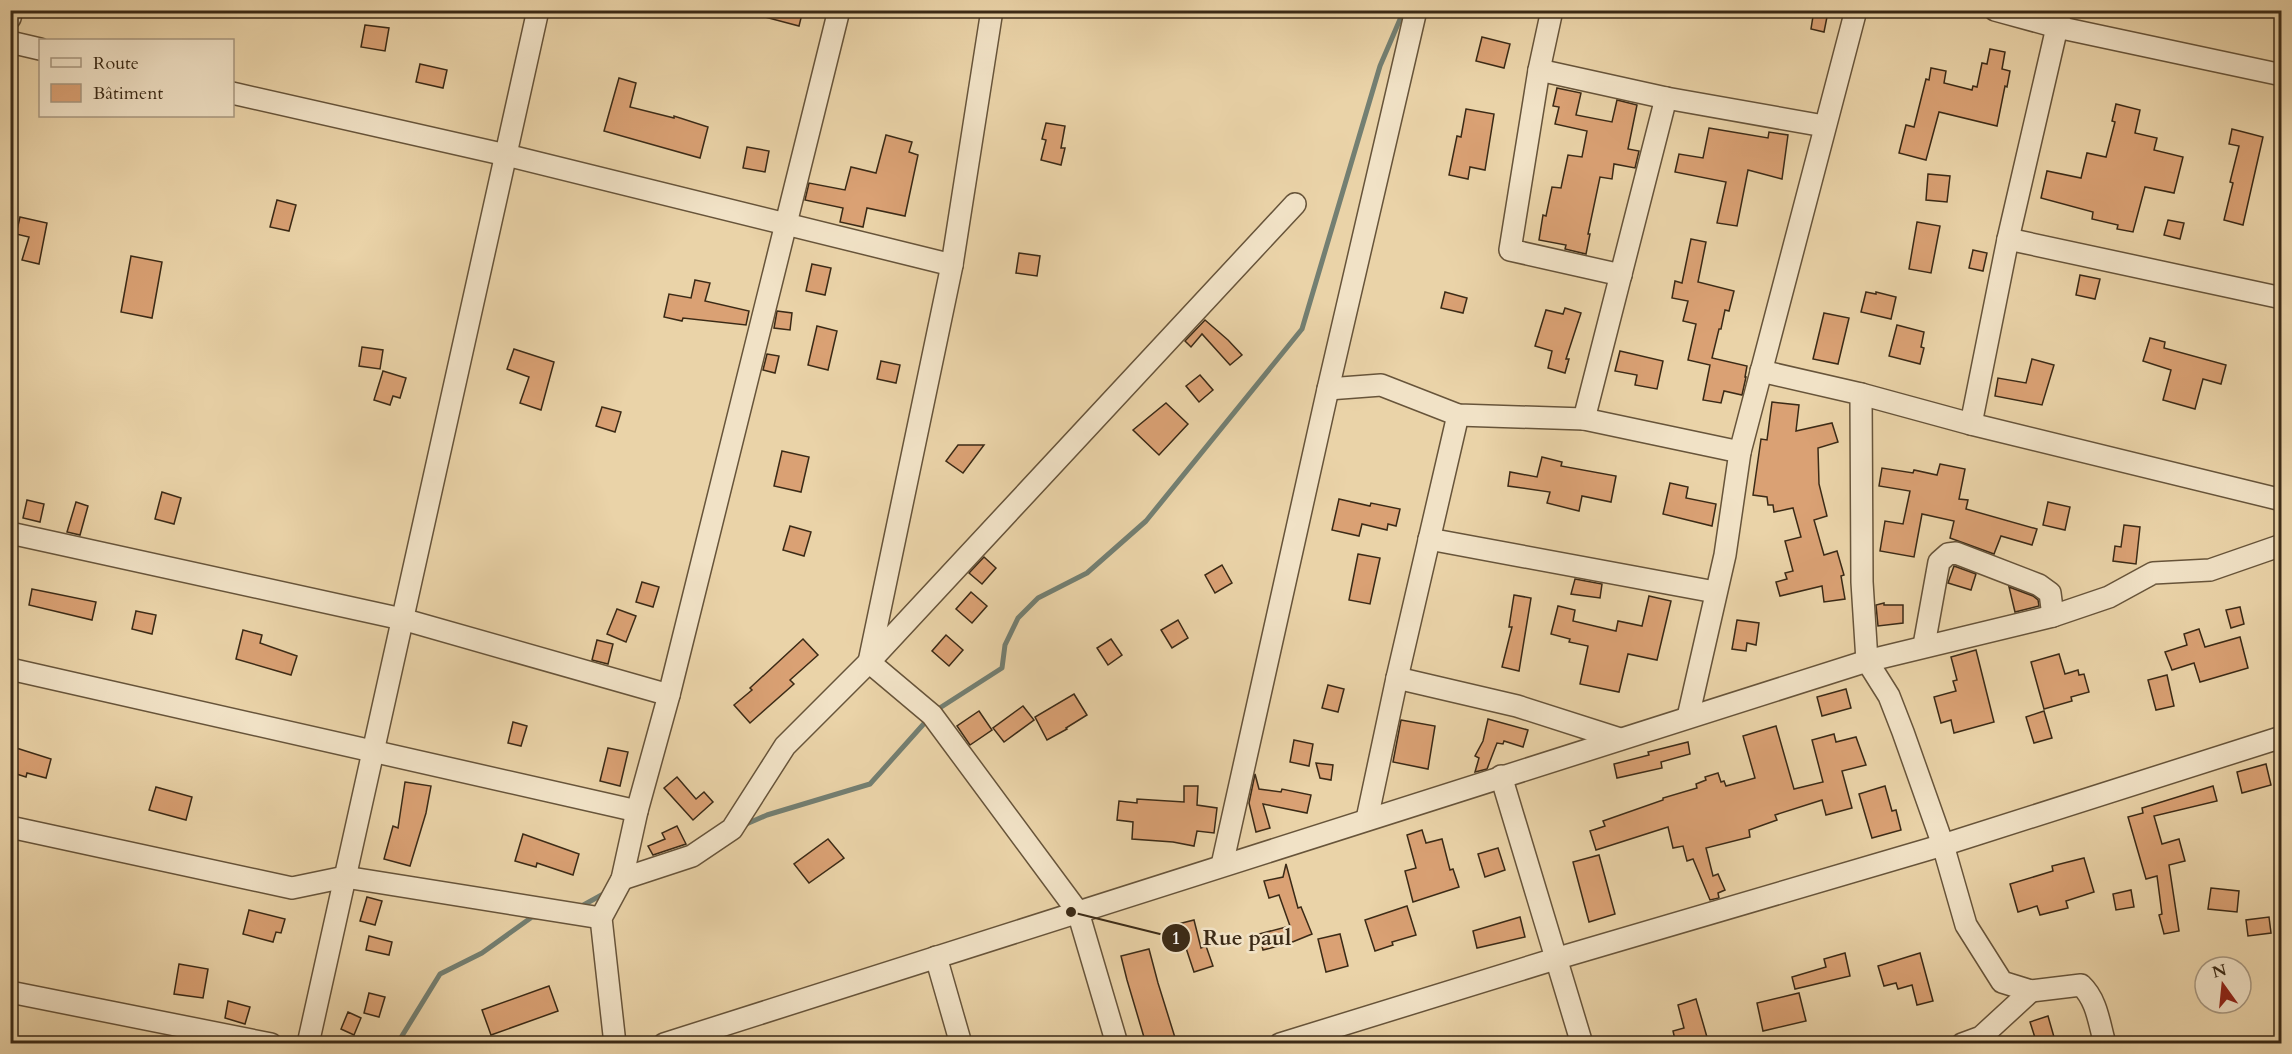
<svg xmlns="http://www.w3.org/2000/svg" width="2292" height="1054" viewBox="0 0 2292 1054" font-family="Cardo,serif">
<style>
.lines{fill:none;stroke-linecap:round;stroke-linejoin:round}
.stream{stroke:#737f72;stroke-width:5}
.building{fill:#daa174;stroke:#3b2a16;stroke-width:1.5}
.street-casing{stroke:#67543a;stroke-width:24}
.street{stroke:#f1e2c6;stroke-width:21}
.leader{fill:none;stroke:#3b2a16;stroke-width:2}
.callout-dot{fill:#3b2a16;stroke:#f1e2c6;stroke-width:2}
.mark-label{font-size:18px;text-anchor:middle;font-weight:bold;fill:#fff}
.callout-label{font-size:22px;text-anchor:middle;font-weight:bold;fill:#3b2a16;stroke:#f1e2c6;stroke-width:5;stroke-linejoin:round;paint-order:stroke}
</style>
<rect width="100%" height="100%" fill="#ead3a8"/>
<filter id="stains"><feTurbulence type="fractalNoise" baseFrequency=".00333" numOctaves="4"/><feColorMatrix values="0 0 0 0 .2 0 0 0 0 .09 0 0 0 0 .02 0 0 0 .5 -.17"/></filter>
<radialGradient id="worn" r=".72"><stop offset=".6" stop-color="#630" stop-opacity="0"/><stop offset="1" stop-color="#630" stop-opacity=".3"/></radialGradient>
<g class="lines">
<g class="stream">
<polyline points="935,711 1002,668 1005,645 1018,618 1038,598 1087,573 1146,521 1302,329 1380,66 1404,10"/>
<polyline points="744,825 767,815 870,784 929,718"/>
<polyline points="578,908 607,892"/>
<polyline points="397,1044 440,974 482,953 532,917 538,917"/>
</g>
</g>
<g class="building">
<polygon points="757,10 803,10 799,26 757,15"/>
<polygon points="1814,10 1828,12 1824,32 1811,29"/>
<polygon points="365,25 389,28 385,51 361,47"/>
<polygon points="1482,37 1510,44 1504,68 1476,61"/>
<polygon points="1990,49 2005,52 2002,69 2010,71 2007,87 2005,86 1997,126 1939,112 1926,160 1899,153 1906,125 1914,127 1926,79 1929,80 1931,68 1946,71 1944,83 1972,90 1973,86 1977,87 1982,63 1987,64"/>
<polygon points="420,64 447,70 443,88 416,82"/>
<polygon points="619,78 636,83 630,107 674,118 674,116 708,127 700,158 604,131"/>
<polygon points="1557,88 1581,93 1576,115 1612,122 1617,100 1637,105 1628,149 1639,151 1635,168 1614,164 1612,179 1600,177 1588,234 1590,234 1586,254 1565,249 1566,245 1539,240 1543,215 1546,216 1552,187 1561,188 1568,155 1582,157 1587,131 1555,124 1559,107 1553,106"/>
<polygon points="2116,104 2140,110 2135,133 2157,138 2154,150 2183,157 2174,193 2145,187 2133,232 2117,229 2118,225 2092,219 2093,212 2041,198 2047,171 2081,178 2087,153 2106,157 2115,122 2112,121"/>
<polygon points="1466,109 1494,114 1485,170 1470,167 1468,179 1449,175 1457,136 1461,137"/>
<polygon points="1046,123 1065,126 1061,148 1065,148 1061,165 1041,160 1046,140 1042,139"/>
<polygon points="1709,128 1768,138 1769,132 1788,135 1782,179 1748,170 1737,226 1717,223 1726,182 1675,172 1679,154 1703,158"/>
<polygon points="2232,129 2263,137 2243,225 2224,220 2233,183 2230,182 2239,146 2229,144"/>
<polygon points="886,135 912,142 909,152 918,155 905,216 867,208 863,227 840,222 843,208 805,200 809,183 845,190 851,167 876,173"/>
<polygon points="747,147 769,151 765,172 743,168"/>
<polygon points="1928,174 1950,176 1947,202 1926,200"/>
<polygon points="277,200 296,205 289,231 270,227"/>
<polygon points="20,217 47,223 39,264 22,260 29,237 16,234"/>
<polygon points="2168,220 2184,223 2180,239 2164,235"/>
<polygon points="1917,222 1940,226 1931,273 1909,269"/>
<polygon points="1691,239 1706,242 1698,282 1734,291 1729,311 1725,310 1721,329 1719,329 1712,358 1747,366 1745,377 1746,377 1742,395 1724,391 1721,403 1703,400 1710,365 1688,360 1696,324 1683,321 1688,301 1672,298 1675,281 1682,283"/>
<polygon points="1973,250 1987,253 1983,271 1969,268"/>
<polygon points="1019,253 1040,256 1037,276 1016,273"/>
<polygon points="131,256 162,262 152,318 121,312"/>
<polygon points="812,264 831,268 825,295 806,291"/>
<polygon points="2080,275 2100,279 2095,299 2076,295"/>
<polygon points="695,280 710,283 705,301 749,311 746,325 683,318 682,321 664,317 669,294 691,298"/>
<polygon points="1445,292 1467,298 1463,313 1441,308"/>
<polygon points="1866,292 1876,294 1876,292 1896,297 1891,319 1861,312"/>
<polygon points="1565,308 1581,313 1566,359 1569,359 1565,373 1548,368 1552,351 1535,346 1546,310 1563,314"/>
<polygon points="777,311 792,313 790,330 774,328"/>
<polygon points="1824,313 1849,318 1838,364 1813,359"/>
<polygon points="1205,320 1228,340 1242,355 1230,365 1202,334 1191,347 1185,341"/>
<polygon points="1897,325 1924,332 1921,347 1924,348 1920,364 1889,356"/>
<polygon points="817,326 837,331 828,370 808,365"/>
<polygon points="2150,338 2165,342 2164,348 2226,365 2221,384 2203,379 2195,409 2163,400 2171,370 2143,361"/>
<polygon points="362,347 383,350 380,369 359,366"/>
<polygon points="514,349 554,362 541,410 520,403 529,377 507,369"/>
<polygon points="1620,351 1663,361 1657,389 1635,385 1637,375 1615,371"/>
<polygon points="767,354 779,356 775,373 763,370"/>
<polygon points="2032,359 2054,365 2042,405 1995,396 1998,378 2026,383"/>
<polygon points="881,361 900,365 896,383 877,379"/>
<polygon points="383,371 406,378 400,398 393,396 390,405 374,400"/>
<polygon points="1200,375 1213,390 1199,402 1186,386"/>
<polygon points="1772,402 1799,405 1796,431 1832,423 1838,442 1818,448 1819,484 1827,516 1814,520 1824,555 1837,551 1844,575 1841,576 1845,599 1824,602 1822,586 1780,596 1776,582 1787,579 1785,573 1793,571 1785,541 1801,537 1793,508 1774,512 1773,505 1768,505 1767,497 1753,495 1761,439 1767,440"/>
<polygon points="1166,403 1188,424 1159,455 1133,430"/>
<polygon points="602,407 621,412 615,432 596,426"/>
<polygon points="958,445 984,445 963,473 946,461"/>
<polygon points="782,451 809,457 801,492 774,486"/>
<polygon points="1542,457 1562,462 1561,466 1616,476 1611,502 1582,496 1579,511 1547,503 1550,492 1508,486 1510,472 1537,477"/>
<polygon points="1940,464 1965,469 1959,499 1968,500 1966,509 2037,529 2032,545 2001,536 1994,554 1950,538 1954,521 1922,514 1914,557 1880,551 1885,521 1903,524 1910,491 1879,486 1882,468 1913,473 1914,470 1937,475"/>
<polygon points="1670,483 1688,487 1686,498 1716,504 1712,526 1663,514"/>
<polygon points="162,492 181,498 174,524 155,519"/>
<polygon points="1339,499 1370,506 1371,503 1400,509 1396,526 1388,524 1387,530 1362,524 1359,536 1332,530"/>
<polygon points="27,500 44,504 40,522 23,518"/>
<polygon points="76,502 88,506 80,535 67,532"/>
<polygon points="2048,502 2070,507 2065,530 2043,525"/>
<polygon points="2124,525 2140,527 2136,564 2113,561 2115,546 2121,547"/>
<polygon points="790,526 811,532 804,556 783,550"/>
<polygon points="1358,554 1380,558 1370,604 1349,600"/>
<polygon points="984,557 996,568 982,584 969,573"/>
<polygon points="1222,565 1232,583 1215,593 1205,575"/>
<polygon points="1954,566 1976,574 1971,590 1948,583"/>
<polygon points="1575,579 1602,584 1600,598 1571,594"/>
<polygon points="642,582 659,587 653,607 636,602"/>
<polygon points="2009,587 2033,596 2038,600 2039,606 2015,612"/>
<polygon points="32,589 96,602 92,620 29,605"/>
<polygon points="971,592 987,606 972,623 956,609"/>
<polygon points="1514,595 1531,598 1519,671 1502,667 1512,627 1509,627"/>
<polygon points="1649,596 1671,601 1657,660 1628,654 1619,692 1580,684 1588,646 1569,642 1570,639 1551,634 1558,606 1575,610 1573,621 1616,631 1618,621 1642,626"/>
<polygon points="1884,603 1884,605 1903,605 1903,623 1878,626 1876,605"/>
<polygon points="2240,607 2244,624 2231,628 2226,610"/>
<polygon points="617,609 636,616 626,642 607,634"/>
<polygon points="136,611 156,615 152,634 132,629"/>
<polygon points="1178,620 1188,638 1172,648 1161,630"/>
<polygon points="1737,620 1759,623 1756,645 1747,643 1746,651 1732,649"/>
<polygon points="2199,629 2205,647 2240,637 2248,668 2200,682 2194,663 2172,670 2165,652 2187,645 2184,634"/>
<polygon points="243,630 262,635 260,643 297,656 291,675 236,659"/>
<polygon points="946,635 963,650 949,666 932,651"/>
<polygon points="803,639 818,655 790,680 794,684 750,723 734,705 752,690 750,688"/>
<polygon points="1111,639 1122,655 1108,665 1097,648"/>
<polygon points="597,640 613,644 608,664 592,660"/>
<polygon points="1976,650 1994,722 1954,733 1951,720 1941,723 1934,697 1956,691 1953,681 1957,680 1951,657"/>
<polygon points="2059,654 2065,674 2078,670 2079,675 2084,674 2089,692 2071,697 2072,701 2044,709 2031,662"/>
<polygon points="2167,675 2174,706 2156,710 2148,680"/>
<polygon points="1328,685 1344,689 1338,712 1322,708"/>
<polygon points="1846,689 1851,708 1822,716 1817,697"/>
<polygon points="1074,694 1087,715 1066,728 1067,729 1047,740 1035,717"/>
<polygon points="1023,706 1034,720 1004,742 993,728"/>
<polygon points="979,711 992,730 970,745 957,726"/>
<polygon points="2044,711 2052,738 2034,743 2026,717"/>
<polygon points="1488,719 1528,730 1523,747 1504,741 1503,744 1497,743 1487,769 1475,772 1479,758 1475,756 1483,741"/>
<polygon points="1401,720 1435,726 1428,769 1393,762"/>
<polygon points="513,722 527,726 521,746 508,743"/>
<polygon points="1776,726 1794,789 1823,782 1812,740 1834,734 1836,742 1856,737 1866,765 1842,771 1852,808 1826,815 1822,800 1775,815 1777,820 1749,830 1750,837 1706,848 1713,876 1718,874 1725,890 1718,893 1719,898 1710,900 1693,859 1687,861 1683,846 1673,848 1668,827 1596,850 1590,831 1605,826 1603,821 1663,800 1663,798 1697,788 1696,784 1706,780 1705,777 1718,773 1721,782 1724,781 1726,786 1755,778 1743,736"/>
<polygon points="1294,740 1313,744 1309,766 1290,762"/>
<polygon points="1688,742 1690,754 1661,762 1662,768 1617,778 1614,764 1649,755 1648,752"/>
<polygon points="10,746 51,759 46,778 27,773 26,777 10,772"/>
<polygon points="608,748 628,752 620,786 600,781"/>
<polygon points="1316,763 1333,765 1331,780 1320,778"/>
<polygon points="2266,764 2271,785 2242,793 2237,772"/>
<polygon points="1255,774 1259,789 1281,792 1282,789 1311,795 1307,813 1263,804 1270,828 1256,832 1249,803"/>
<polygon points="677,777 696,799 704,792 713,802 693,820 664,788"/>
<polygon points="405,782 431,786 426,813 410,866 384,859 393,826 398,828"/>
<polygon points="1184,786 1198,786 1197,805 1217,808 1214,833 1197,831 1194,846 1173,842 1132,839 1133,822 1117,820 1119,801 1137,803 1137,799 1184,802"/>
<polygon points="1885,786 1892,811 1896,810 1901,830 1872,838 1859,794"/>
<polygon points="2213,786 2217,801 2154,816 2162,844 2179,839 2185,861 2169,865 2179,931 2164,934 2159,915 2162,914 2157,876 2146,879 2128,817 2143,813 2142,808"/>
<polygon points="156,787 192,797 186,820 149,810"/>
<polygon points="677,826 686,844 653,855 648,846 665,839 662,833"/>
<polygon points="1422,830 1426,843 1442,839 1450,870 1453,869 1459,887 1413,902 1405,871 1416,868 1407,835"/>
<polygon points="523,834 579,854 573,875 537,863 536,867 515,861"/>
<polygon points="828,839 844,858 809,883 794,864"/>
<polygon points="1498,848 1505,870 1485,877 1478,854"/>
<polygon points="1599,855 1615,914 1589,922 1573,862"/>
<polygon points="2084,858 2094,892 2066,901 2068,908 2040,915 2037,906 2018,912 2010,884 2053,871 2052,866"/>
<polygon points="1286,864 1298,908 1301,907 1312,934 1290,943 1263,950 1259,934 1290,926 1279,895 1269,898 1264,881 1283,877"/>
<polygon points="2211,888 2239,891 2237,912 2208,909"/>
<polygon points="2131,890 2134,907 2116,910 2113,894"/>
<polygon points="367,897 382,901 375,925 360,921"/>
<polygon points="1407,906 1416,935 1392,942 1393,945 1375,951 1365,920"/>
<polygon points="249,910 285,919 281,933 276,932 273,942 243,934"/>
<polygon points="1520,917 1525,937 1477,948 1473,931"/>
<polygon points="2269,917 2271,933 2248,936 2246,920"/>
<polygon points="1194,920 1201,948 1206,946 1213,966 1194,972 1178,924"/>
<polygon points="1340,934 1348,966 1326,972 1318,939"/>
<polygon points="369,936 392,942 389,955 366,950"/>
<polygon points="1149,949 1158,983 1177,1044 1146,1044 1127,980 1121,956"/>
<polygon points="1845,953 1850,976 1795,989 1792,977 1826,967 1824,959"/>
<polygon points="1920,953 1933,1001 1917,1005 1912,985 1898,989 1896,983 1884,986 1878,966"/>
<polygon points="179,964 208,969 203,998 174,994"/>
<polygon points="549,986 558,1011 491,1035 482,1010"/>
<polygon points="369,993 385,997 379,1017 364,1013"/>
<polygon points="1799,993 1806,1021 1763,1031 1757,1003"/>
<polygon points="1696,999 1709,1044 1676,1044 1673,1031 1684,1028 1678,1005"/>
<polygon points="228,1001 250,1007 245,1024 225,1018"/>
<polygon points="348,1012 361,1018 354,1035 341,1029"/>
<polygon points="2048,1016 2056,1044 2037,1044 2030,1022"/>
</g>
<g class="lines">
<defs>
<g id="street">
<polyline points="992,10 952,265 869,662 932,715 1078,912 1117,1044"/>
<polyline points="1552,10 1539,70 1510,250 1621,275"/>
<polyline points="1995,10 2057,27 2282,75"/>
<polyline points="10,18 12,10"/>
<polyline points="10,42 40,49"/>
<polyline points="1539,70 1666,98 1824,126"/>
<polyline points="232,93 506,155 952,265"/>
<polyline points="2008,239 2282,298"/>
<polyline points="1761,371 1861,394 1971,424 2282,500"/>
<polyline points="1328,389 1381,385 1458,415 1584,419 1740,452"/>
<path d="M1861 394 1862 582 1867 661 1889 696 1903 732 1943 845 1966 925 2002 982 2031 991 2081 985C2097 1000 2099 1023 2105 1044"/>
<polyline points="1584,419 1666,98"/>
<polyline points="1971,424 2008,239 2061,10"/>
<polyline points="10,533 402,619 669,695"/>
<polyline points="1429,539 1715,592"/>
<polyline points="1924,645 1939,562 1948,554 1956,553 2039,585 2050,593 2053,616"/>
<polyline points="10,669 637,811"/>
<polyline points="1397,678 1517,706 1620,739"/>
<polyline points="1688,717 1725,555 1740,452 1856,10"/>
<polyline points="1501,776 1582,1044"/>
<polyline points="1367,819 1397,678 1458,415"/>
<polyline points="10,827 292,888 345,877 601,918"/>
<polyline points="1222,865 1328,389 1416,10"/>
<polyline points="622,879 692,856 732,829 785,746 869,662 1295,204"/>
<polyline points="936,957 961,1044"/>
<polyline points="10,992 271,1044"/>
<polyline points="308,1044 538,10"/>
<polyline points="615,1044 601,918 622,879 637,811 669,695 839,10"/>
<polyline points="664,1044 1867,661 2053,616 2109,597 2153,573 2210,570 2282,545"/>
<polyline points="1280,1044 1555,959 1943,845 2282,737"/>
<polyline points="1962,1044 1981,1037 2031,991"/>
</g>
</defs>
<use href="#street" class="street-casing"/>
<use href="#street" class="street"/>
</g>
<path class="leader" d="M1071 912L1176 938"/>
<g class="callout-dot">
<circle cx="1071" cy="912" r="6"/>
<circle cx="1176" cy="938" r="15"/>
</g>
<g class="mark-label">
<text x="1176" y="944">1</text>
</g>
<g class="callout-label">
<text x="1247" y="945">Rue paul</text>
</g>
<rect width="2292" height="1054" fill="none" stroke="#ead3a8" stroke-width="36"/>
<rect x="12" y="12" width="2268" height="1030" fill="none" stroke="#3b2a16" stroke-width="3"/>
<rect x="18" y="18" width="2256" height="1018" fill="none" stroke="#3b2a16" stroke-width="1.5"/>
<rect x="39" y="39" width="195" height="78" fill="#f1e2c6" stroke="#a89880" stroke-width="1.5"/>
<rect x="51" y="58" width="30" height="9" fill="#f1e2c6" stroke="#a89880" stroke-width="1.5"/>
<text x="93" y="69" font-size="18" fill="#3b2a16">Route</text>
<rect x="51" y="84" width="30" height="18" fill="#daa174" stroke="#a89880" stroke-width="1.5"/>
<text x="93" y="99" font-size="18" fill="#3b2a16">Bâtiment</text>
<g transform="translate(2223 985) rotate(345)"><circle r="28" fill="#f1e2c6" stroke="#a89880" stroke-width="1.5"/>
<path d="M0-4.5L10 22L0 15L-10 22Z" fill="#8f2418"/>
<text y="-9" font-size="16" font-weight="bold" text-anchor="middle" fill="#3b2a16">N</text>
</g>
<rect width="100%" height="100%" filter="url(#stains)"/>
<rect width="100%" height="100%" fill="url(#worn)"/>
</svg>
